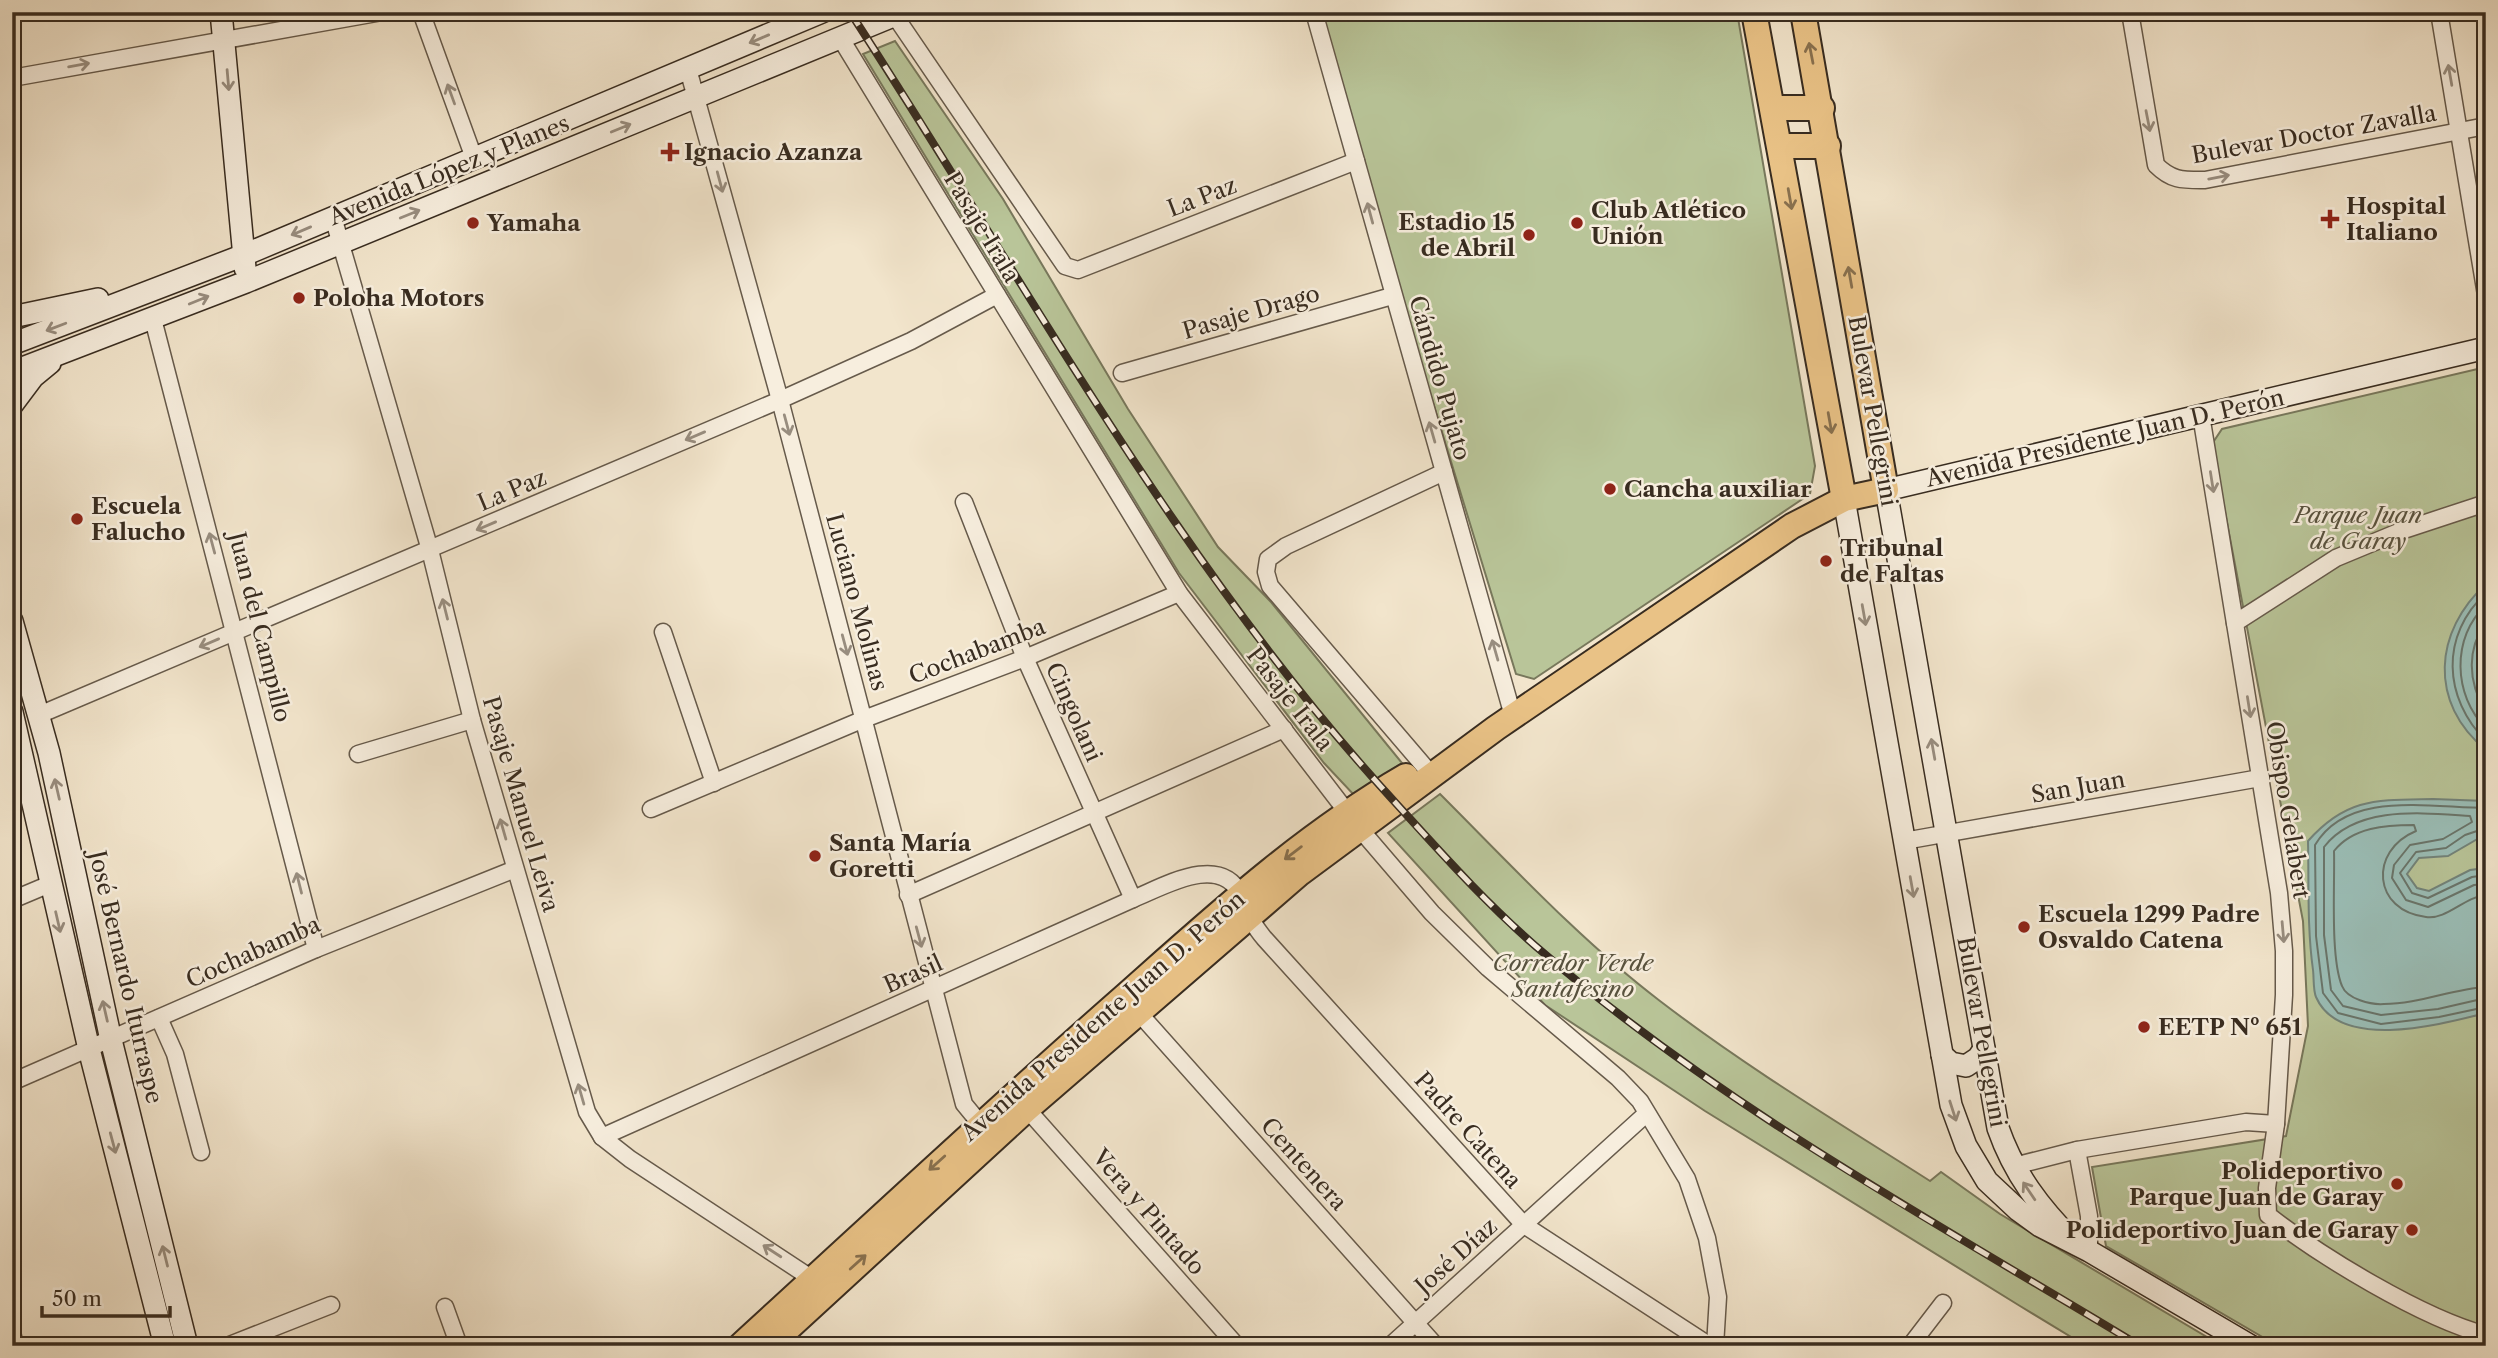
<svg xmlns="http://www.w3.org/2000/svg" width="2498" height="1358" viewBox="0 0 2498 1358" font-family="'Libre Caslon Text',serif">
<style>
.green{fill:#b9c599;stroke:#78785c;stroke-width:2}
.water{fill:#9bbfb8;stroke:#73847b;stroke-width:2}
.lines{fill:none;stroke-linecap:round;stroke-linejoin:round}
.shore{stroke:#6a766c;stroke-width:2}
.street-casing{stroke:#665a4b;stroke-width:19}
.secondary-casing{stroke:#382c20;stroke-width:24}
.primary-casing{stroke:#382c20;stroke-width:28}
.street{stroke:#f7eede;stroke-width:16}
.secondary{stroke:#f7eede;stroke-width:21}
.primary{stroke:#e9c286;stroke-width:24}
.rail-casing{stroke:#382c20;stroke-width:8}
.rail{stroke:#f7eede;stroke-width:5;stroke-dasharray:16;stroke-linecap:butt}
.oneway{stroke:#988d7f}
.oneway2{stroke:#88704e}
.poi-dot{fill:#8f2418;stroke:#f7eede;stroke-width:2.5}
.labels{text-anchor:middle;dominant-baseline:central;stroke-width:5;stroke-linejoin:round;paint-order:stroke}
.street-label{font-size:23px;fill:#382c20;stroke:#f7eede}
.poi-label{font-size:23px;font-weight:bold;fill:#382c20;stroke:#f7eede;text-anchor:start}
.park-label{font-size:23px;font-style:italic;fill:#58523e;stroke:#f7eede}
</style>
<rect width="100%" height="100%" fill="#f2e5cc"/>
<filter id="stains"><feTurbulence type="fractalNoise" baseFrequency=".00286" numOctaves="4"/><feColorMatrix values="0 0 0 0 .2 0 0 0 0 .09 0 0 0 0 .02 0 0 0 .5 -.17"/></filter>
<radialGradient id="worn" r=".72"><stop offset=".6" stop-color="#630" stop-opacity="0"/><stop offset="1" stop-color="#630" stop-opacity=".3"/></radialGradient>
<g class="green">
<polygon points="1322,12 1737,12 1815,466 1810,494 1534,679 1516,674 1419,357 1416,358"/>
<polygon points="895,41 1003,199 1128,409 1218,547 1271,602 1402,763 1354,795 1324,763 1179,573 863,54"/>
<polygon points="2486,367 2486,1346 2278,1346 2106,1246 2092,1167 2286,1136 2308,1026 2303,921 2212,444 2222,429"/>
<path d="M1440 794C1510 864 1581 941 1660 1001 1746 1067 1839 1123 1930 1181L1941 1172 2000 1214 2222 1346H2086L2020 1306 1705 1111 1545 1005 1388 833Z"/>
</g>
<g class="water">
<path d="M2486 584V750C2428 703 2434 631 2486 584Z"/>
<path d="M2433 799 2486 801V834L2448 856 2419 858 2407 874 2417 888 2429 891 2470 870 2486 868V1013C2442 1024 2340 1052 2316 997 2313 990 2314 978 2313 970 2307 927 2309 884 2308 841 2347 797 2378 800 2433 799Z"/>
</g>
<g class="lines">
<g class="shore">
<path d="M2486 593C2440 635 2443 698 2486 741"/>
<path d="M2486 605C2451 637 2453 696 2486 728"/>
<path d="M2486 621C2466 651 2468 682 2486 713"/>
<path d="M2486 808C2432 808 2348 789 2315 845L2316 936 2323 993 2338 1013 2381 1024 2439 1017 2486 1007"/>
<polyline points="2486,828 2465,835 2446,848 2416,852 2400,873 2412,893 2428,898 2472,877 2486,875"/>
<path d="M2486 884 2474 885 2428 907 2406 900 2392 878 2394 865 2410 845 2443 839 2472 822 2470 816C2422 813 2357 805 2324 847V935L2331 990 2343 1006 2381 1015 2438 1009 2486 998"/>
<path d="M2486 895C2464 897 2447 920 2426 917 2373 911 2368 851 2416 831L2414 825C2386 825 2353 827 2334 851 2335 884 2330 957 2342 986 2347 999 2371 1005 2384 1004 2419 1004 2452 989 2486 987"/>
</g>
<defs>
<g id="street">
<polyline points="421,12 474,158"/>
<polyline points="1314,12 1513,716"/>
<path d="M2130 12 2156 165C2172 181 2183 180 2205 180L2486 126"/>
<polyline points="2439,12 2486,295"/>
<polyline points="895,16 1065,266 1078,270 1356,161"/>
<polyline points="841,39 1179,593 1360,829 1432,913 1488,968 1618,1078 1640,1101 1687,1179 1707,1238 1718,1297 1715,1346"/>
<polyline points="688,69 780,400 964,1104 987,1132"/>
<polyline points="12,78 382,12"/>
<polyline points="333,217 430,550 472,720 587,1112 602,1137 630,1159 820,1284"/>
<polyline points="153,319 316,949"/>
<polyline points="1122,373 1392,296"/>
<path d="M2201 415 2279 893 2284 951V995L2276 1124 2267 1188 2268 1215C2320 1256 2422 1318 2486 1335"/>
<polyline points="964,502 1025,658 1133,899"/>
<polyline points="2235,623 2336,558 2401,531 2486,503"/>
<polyline points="663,632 714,783"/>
<polyline points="39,715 780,400 911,341 997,295"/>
<polyline points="358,754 472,720"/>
<polyline points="1424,766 1270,586 1266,572 1268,559 1286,546 1444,472"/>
<polyline points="651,809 864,719 1025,658 1179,593"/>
<polyline points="1904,841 2260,778"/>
<polyline points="908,895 1284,729"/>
<polyline points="12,900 50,884"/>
<polyline points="1138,1012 1436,1346"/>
<polyline points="159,1018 175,1054 201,1152"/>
<polyline points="12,1082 316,949 515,869"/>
<polyline points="1027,1109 1237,1346"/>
<path d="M602 1137 1133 899C1163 887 1220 852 1241 895 1250 914 1249 920 1264 938L1524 1225 1710 1346"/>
<polyline points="2077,1150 2089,1216 2089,1251"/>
<polyline points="2014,1166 2077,1150 2246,1122 2276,1124"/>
<polyline points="445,1307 459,1346"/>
<polyline points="12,1332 15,1346"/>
<polyline points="227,1346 331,1305"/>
<polyline points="1390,1346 1646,1114"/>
<polyline points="1910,1346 1943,1303"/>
</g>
<g id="secondary">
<polyline points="221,12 245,268"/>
<polyline points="12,317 98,299"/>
<polyline points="12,344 244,255 822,12"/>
<polyline points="12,372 246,282 903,12"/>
<polyline points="12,405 33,377 50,363"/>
<polyline points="1844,499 1951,1105 1966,1146 1987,1181 2018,1210 2040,1226 2089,1251 2251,1346"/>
<polyline points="12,621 49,753 111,1040 187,1346"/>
<polyline points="12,712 89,1049 165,1346"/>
<polyline points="1942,1055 1951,1063 1966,1066 1978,1058 1984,1049"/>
<path d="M2074 1242C2040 1208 2014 1174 1998 1128L1886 490 2486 348"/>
</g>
<g id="primary">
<polyline points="1754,12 1844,499"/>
<polyline points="1774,108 1822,108"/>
<polyline points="1780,146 1828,146"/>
<path d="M740 1346C868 1229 994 1111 1124 997 1213 918 1302 836 1406 776"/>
<polyline points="769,1346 1027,1109 1300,873 1496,728 1792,526 1844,499 1886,490 1803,12"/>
</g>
</defs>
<use href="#street" class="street-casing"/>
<use href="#secondary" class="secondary-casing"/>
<use href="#primary" class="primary-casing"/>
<use href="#street" class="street"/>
<use href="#secondary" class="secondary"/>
<use href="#primary" class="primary"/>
<defs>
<path id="rail" d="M850 12C1023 278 1178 566 1393 800 1442 854 1490 908 1546 955 1726 1109 1937 1223 2140 1346"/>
</defs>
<use href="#rail" class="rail-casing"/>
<use href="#rail" class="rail"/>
</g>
<defs><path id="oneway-shaft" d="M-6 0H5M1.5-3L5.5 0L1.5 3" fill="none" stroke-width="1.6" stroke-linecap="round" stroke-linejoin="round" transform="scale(1.75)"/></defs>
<g class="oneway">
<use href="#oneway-shaft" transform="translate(759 39) rotate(157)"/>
<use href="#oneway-shaft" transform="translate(79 65) rotate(-10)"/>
<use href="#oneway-shaft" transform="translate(2450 75) rotate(-100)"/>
<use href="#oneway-shaft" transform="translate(228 80) rotate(85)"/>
<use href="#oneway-shaft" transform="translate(451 94) rotate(-110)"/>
<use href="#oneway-shaft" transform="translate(2148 121) rotate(79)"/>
<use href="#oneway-shaft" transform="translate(621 128) rotate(-22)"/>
<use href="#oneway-shaft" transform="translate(2219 177) rotate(-11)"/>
<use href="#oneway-shaft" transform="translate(720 182) rotate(75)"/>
<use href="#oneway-shaft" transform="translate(1370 213) rotate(-105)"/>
<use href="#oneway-shaft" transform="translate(410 214) rotate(-22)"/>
<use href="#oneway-shaft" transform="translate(301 231) rotate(157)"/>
<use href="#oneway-shaft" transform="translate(199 300) rotate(-22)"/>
<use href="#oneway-shaft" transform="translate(56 327) rotate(159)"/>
<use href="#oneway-shaft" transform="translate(787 425) rotate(75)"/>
<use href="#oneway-shaft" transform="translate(1432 432) rotate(-106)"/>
<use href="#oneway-shaft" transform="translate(695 436) rotate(157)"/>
<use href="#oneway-shaft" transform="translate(2212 482) rotate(81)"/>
<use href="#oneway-shaft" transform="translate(486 526) rotate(157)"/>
<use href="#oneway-shaft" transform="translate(212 543) rotate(-105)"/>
<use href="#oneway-shaft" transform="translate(445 609) rotate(-104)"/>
<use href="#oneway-shaft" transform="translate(1864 615) rotate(80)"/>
<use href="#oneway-shaft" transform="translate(209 643) rotate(157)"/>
<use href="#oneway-shaft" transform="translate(845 645) rotate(75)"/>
<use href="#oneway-shaft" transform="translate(1495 650) rotate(-106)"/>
<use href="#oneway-shaft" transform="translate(2249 707) rotate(81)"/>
<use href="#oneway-shaft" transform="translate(1933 749) rotate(-100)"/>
<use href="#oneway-shaft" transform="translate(57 789) rotate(-103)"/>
<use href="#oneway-shaft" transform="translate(503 829) rotate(-106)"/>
<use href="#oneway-shaft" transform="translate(299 883) rotate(-104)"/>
<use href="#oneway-shaft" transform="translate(1912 887) rotate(80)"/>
<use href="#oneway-shaft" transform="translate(58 922) rotate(77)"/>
<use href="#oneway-shaft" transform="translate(2283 932) rotate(85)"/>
<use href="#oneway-shaft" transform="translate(919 937) rotate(75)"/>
<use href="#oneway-shaft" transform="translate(105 1011) rotate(-103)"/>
<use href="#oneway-shaft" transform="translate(581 1094) rotate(-106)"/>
<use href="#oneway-shaft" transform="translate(1953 1111) rotate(72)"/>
<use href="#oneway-shaft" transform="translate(113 1143) rotate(75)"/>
<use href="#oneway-shaft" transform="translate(2029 1191) rotate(-124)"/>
<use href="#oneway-shaft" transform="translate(772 1251) rotate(-147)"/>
<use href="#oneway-shaft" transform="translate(165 1256) rotate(-104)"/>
</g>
<g class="oneway2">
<use href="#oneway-shaft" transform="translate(1811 53) rotate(-101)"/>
<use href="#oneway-shaft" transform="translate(1790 199) rotate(80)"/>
<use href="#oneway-shaft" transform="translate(1850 277) rotate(-100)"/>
<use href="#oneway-shaft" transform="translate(1830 423) rotate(80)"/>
<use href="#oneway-shaft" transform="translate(1293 853) rotate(143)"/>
<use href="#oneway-shaft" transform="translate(937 1163) rotate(138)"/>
<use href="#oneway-shaft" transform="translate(858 1262) rotate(-42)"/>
</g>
<g class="poi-dot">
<path d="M666.5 141.5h7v7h7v7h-7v7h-7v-7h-7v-7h7z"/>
<path d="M2326.5 208.5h7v7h7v7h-7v7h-7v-7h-7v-7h7z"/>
<circle cx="473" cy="223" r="7"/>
<circle cx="1577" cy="223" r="7"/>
<circle cx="1529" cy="235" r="7"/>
<circle cx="299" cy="298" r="7"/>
<circle cx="1610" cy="489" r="7"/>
<circle cx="77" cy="519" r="7"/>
<circle cx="1826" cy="561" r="7"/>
<circle cx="815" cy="856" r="7"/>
<circle cx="2024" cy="927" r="7"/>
<circle cx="2144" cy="1027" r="7"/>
<circle cx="2397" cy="1184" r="7"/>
<circle cx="2412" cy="1230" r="7"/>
</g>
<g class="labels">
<g class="street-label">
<text transform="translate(2314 134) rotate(-10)">Bulevar Doctor Zavalla</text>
<text transform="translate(449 170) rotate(-22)">Avenida López y Planes</text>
<text transform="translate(1202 197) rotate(-21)">La Paz</text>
<text transform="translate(982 227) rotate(59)">Pasaje Irala</text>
<text transform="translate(1251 312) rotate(-16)">Pasaje Drago</text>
<text transform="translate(1440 378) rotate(74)">Cándido Pujato</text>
<text transform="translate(1873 411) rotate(80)">Bulevar Pellegrini</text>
<text transform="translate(2105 438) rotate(-13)">Avenida Presidente Juan D. Perón</text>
<text transform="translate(512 490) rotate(-23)">La Paz</text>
<text transform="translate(857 602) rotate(75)">Luciano Molinas</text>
<text transform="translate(260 627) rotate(76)">Juan del Campillo</text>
<text transform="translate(977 651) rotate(-21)">Cochabamba</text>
<text transform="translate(1290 699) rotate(52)">Pasaje Irala</text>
<text transform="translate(1074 712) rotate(66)">Cingolani</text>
<text transform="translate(2078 787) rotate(-10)">San Juan</text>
<text transform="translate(521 804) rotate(74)">Pasaje Manuel Leiva</text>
<text transform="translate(2288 810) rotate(81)">Obispo Gelabert</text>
<text transform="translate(253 952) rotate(-24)">Cochabamba</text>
<text transform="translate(913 974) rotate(-24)">Brasil</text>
<text transform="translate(126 977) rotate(77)">José Bernardo Iturraspe</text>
<text transform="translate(1103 1016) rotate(-41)">Avenida Presidente Juan D. Perón</text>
<text transform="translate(1982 1032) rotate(80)">Bulevar Pellegrini</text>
<text transform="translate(1468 1130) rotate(48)">Padre Catena</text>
<text transform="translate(1304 1164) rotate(48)">Centenera</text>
<text transform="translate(1149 1212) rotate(49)">Vera y Pintado</text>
<text transform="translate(1456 1256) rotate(-42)">José Díaz</text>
</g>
<g class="poi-label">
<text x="684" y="152">Ignacio Azanza</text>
<text x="2346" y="206">Hospital<tspan x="2346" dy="26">Italiano</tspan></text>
<text x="1591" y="210">Club Atlético<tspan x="1591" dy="26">Unión</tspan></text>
<text x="1515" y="222" text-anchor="end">Estadio 15<tspan x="1515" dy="26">de Abril</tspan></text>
<text x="487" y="223">Yamaha</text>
<text x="313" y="298">Poloha Motors</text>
<text x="1624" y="489">Cancha auxiliar</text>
<text x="91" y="506">Escuela<tspan x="91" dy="26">Falucho</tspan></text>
<text x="1840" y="548">Tribunal<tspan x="1840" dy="26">de Faltas</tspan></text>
<text x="829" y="843">Santa María<tspan x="829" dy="26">Goretti</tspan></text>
<text x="2038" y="914">Escuela 1299 Padre<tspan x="2038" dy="26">Osvaldo Catena</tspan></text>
<text x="2158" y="1027">EETP Nº 651</text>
<text x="2383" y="1171" text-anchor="end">Polideportivo<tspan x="2383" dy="26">Parque Juan de Garay</tspan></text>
<text x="2398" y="1230" text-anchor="end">Polideportivo Juan de Garay</text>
</g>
<g class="park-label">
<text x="2358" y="515">Parque Juan<tspan x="2358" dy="26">de Garay</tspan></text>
<text x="1573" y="963">Corredor Verde<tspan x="1573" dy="26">Santafesino</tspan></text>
</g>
</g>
<rect width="2498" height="1358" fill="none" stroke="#f2e5cc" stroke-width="42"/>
<rect x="14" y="14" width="2470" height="1330" fill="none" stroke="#382c20" stroke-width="3.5"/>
<rect x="21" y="21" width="2456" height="1316" fill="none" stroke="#382c20" stroke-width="2"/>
<path d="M42 1306v10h128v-10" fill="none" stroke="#382c20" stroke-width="3.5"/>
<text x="52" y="1306" font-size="21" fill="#382c20" stroke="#f7eede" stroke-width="5" paint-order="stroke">50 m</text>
<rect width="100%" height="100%" filter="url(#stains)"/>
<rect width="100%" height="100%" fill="url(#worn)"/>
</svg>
